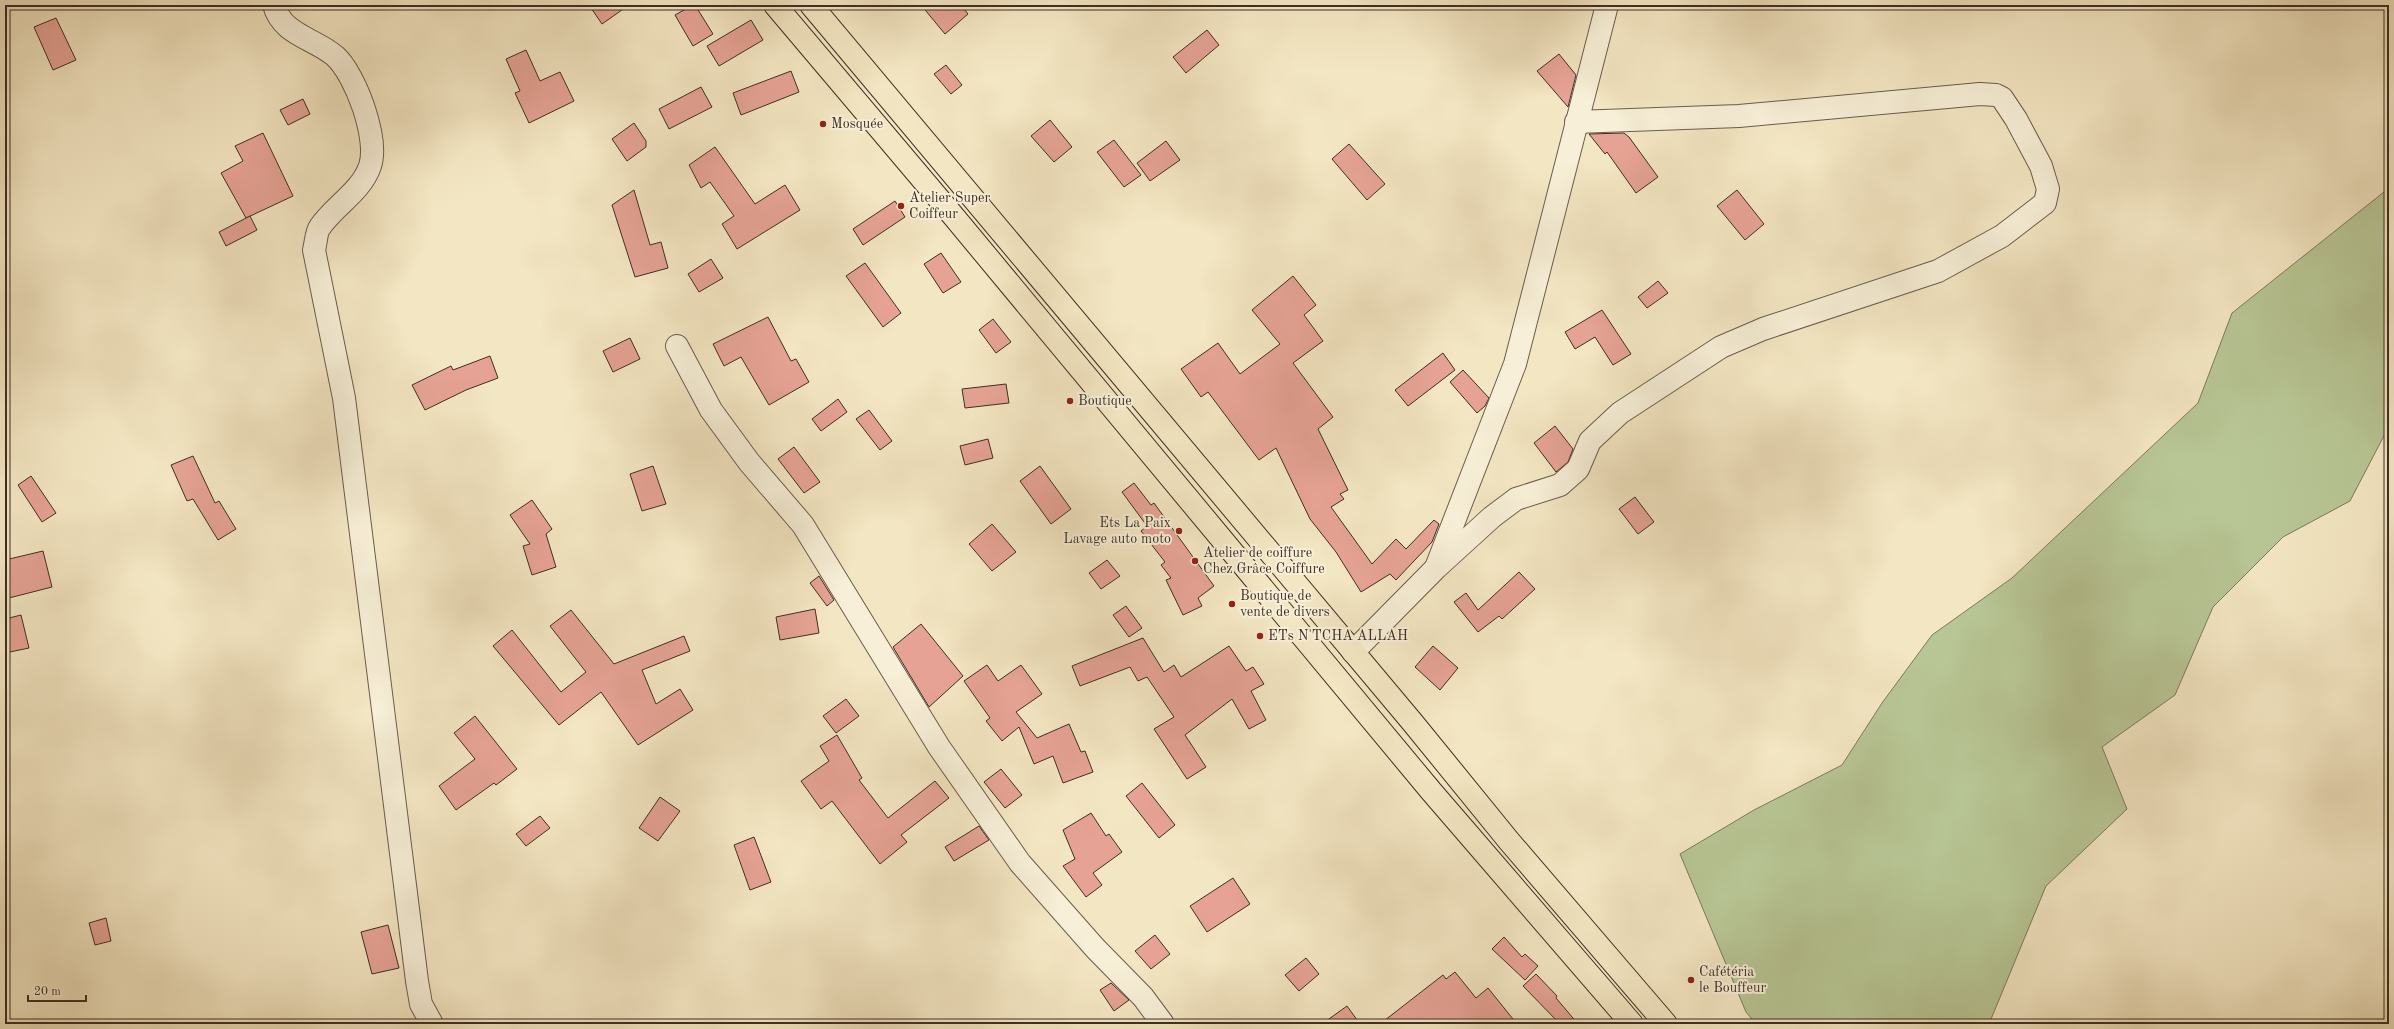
<svg xmlns="http://www.w3.org/2000/svg" width="2394" height="1029" viewBox="0 0 2394 1029" font-family="'Old Standard TT',serif">
<style>
.green{fill:#b8c695;stroke:#7c7a5c}
.building{fill:#e6a395;stroke:#3f2e24}
.lines{fill:none;stroke-linecap:round;stroke-linejoin:round}
.minor-casing{stroke:#6c5c4c;stroke-width:24}
.major-casing{stroke:#3f2e24;stroke-width:24}
.minor{stroke:#f7efd7;stroke-width:22}
.major{stroke:#f3e6c2;stroke-width:22}
.poi-dot{fill:#8f2418;stroke:#f7efd7;stroke-width:1.5}
.labels{text-anchor:middle;dominant-baseline:central;stroke-width:4;stroke-linejoin:round;paint-order:stroke}
.poi-label{font-size:14px;fill:#3f2e24;stroke:#f7efd7;text-anchor:start}
</style>
<rect width="100%" height="100%" fill="#f3e6c2"/>
<filter id="stains"><feTurbulence type="fractalNoise" baseFrequency=".005" numOctaves="4"/><feColorMatrix values="0 0 0 0 .2 0 0 0 0 .09 0 0 0 0 .02 0 0 0 .5 -.17"/></filter>
<radialGradient id="worn" r=".72"><stop offset=".6" stop-color="#630" stop-opacity="0"/><stop offset="1" stop-color="#630" stop-opacity=".3"/></radialGradient>
<polygon class="green" points="2389,188 2389,426 2350,501 2283,537 2213,607 2175,695 2102,747 2127,809 2046,886 1989,1024 1756,1024 1746,1012 1680,854 1754,810 1842,765 1882,703 1932,635 2012,578 2198,403 2232,313"/>
<g class="building">
<polygon points="589,5 629,5 602,24"/>
<polygon points="693,5 695,5 713,34 693,46 675,15"/>
<polygon points="921,5 961,5 968,14 945,34"/>
<polygon points="56,18 76,60 53,70 34,27"/>
<polygon points="751,20 763,40 719,66 707,46"/>
<polygon points="1207,30 1219,45 1186,73 1173,57"/>
<polygon points="526,50 540,81 560,72 574,101 529,123 515,93 520,91 506,59"/>
<polygon points="1559,54 1576,75 1568,107 1537,71"/>
<polygon points="946,65 962,85 951,94 934,74"/>
<polygon points="791,71 799,92 741,115 733,93"/>
<polygon points="701,87 712,107 669,129 659,109"/>
<polygon points="303,99 310,114 288,125 280,110"/>
<polygon points="1050,120 1072,147 1054,162 1031,136"/>
<polygon points="634,123 646,141 646,147 627,161 612,139"/>
<polygon points="263,133 293,196 246,218 221,173 243,161 235,146"/>
<polygon points="1624,133 1629,137 1658,177 1636,193 1607,152 1605,154 1589,134"/>
<polygon points="1114,140 1141,175 1124,187 1097,152"/>
<polygon points="1166,141 1180,160 1150,181 1137,163"/>
<polygon points="1349,144 1385,184 1367,200 1332,159"/>
<polygon points="715,147 755,204 785,185 800,210 737,249 722,224 734,216 710,182 701,188 689,165"/>
<polygon points="634,190 650,245 661,242 668,268 635,277 612,205"/>
<polygon points="1737,190 1764,224 1745,240 1717,206"/>
<polygon points="895,201 905,217 863,245 853,229"/>
<polygon points="250,216 257,230 226,246 219,232"/>
<polygon points="941,253 961,282 943,293 924,264"/>
<polygon points="711,259 723,278 699,292 688,274"/>
<polygon points="865,263 901,313 883,327 846,276"/>
<polygon points="1293,276 1316,305 1304,315 1323,341 1293,363 1333,417 1318,429 1348,490 1340,494 1344,499 1331,507 1372,564 1396,539 1406,549 1434,520 1439,524 1432,542 1396,580 1390,574 1361,592 1336,552 1310,519 1276,448 1259,460 1208,392 1201,397 1181,369 1218,343 1240,374 1280,344 1252,310"/>
<polygon points="1658,281 1668,293 1647,308 1638,297"/>
<polygon points="1602,310 1631,354 1613,365 1595,337 1575,349 1565,332"/>
<polygon points="768,317 791,361 796,359 809,382 769,405 741,357 724,366 713,344"/>
<polygon points="993,319 1011,342 996,353 979,330"/>
<polygon points="630,338 640,359 613,372 603,351"/>
<polygon points="1443,353 1455,370 1408,406 1395,390"/>
<polygon points="490,356 498,378 466,390 425,410 412,385 451,366 453,370"/>
<polygon points="1463,370 1489,398 1485,406 1477,413 1450,382"/>
<polygon points="1006,384 1009,403 965,408 962,389"/>
<polygon points="838,399 847,412 821,431 812,419"/>
<polygon points="869,410 892,441 880,450 856,419"/>
<polygon points="1555,426 1573,449 1568,462 1556,472 1534,443"/>
<polygon points="988,439 993,458 965,465 960,446"/>
<polygon points="794,447 820,482 804,493 778,459"/>
<polygon points="193,456 215,503 219,501 236,529 218,540 193,499 187,501 171,465"/>
<polygon points="653,466 666,504 642,511 630,474"/>
<polygon points="1040,466 1071,509 1051,524 1020,481"/>
<polygon points="31,476 56,513 42,522 18,485"/>
<polygon points="1134,483 1151,505 1154,503 1214,586 1198,598 1202,606 1183,615 1166,580 1171,578 1161,565 1165,562 1141,531 1147,526 1122,492"/>
<polygon points="1635,497 1654,522 1638,534 1619,509"/>
<polygon points="532,500 552,529 546,534 556,567 532,575 523,546 530,544 510,515"/>
<polygon points="992,524 1016,552 992,571 969,544"/>
<polygon points="43,551 52,587 9,598 5,582 5,560"/>
<polygon points="1107,560 1120,576 1101,589 1089,573"/>
<polygon points="1519,572 1535,589 1502,619 1499,616 1478,632 1454,602 1466,593 1478,610"/>
<polygon points="819,576 834,600 827,606 810,583"/>
<polygon points="1126,606 1142,628 1129,637 1113,615"/>
<polygon points="815,609 819,633 780,640 776,617"/>
<polygon points="571,610 614,664 684,636 690,651 642,670 656,704 680,689 693,710 638,745 601,692 559,725 493,646 512,630 561,692 586,672 550,626"/>
<polygon points="21,615 29,648 5,653 5,619"/>
<polygon points="921,624 963,676 929,707 893,647"/>
<polygon points="1143,638 1164,672 1174,665 1181,677 1229,646 1246,671 1253,667 1264,684 1251,691 1266,720 1249,729 1232,699 1185,735 1206,767 1187,779 1154,729 1174,717 1147,677 1138,681 1130,667 1080,686 1072,666"/>
<polygon points="1433,646 1458,668 1440,690 1415,667"/>
<polygon points="987,665 998,681 1021,665 1042,694 1016,712 1037,738 1069,724 1081,752 1085,751 1093,772 1063,783 1053,756 1034,764 1019,727 1002,741 986,721 990,718 964,681"/>
<polygon points="846,699 859,716 836,733 823,716"/>
<polygon points="475,716 517,769 496,785 494,783 456,810 439,786 475,759 454,733"/>
<polygon points="837,735 862,778 859,780 888,818 935,781 949,798 901,835 907,842 880,864 832,801 821,809 801,781 829,761 820,746"/>
<polygon points="1001,769 1022,795 1005,808 984,782"/>
<polygon points="1142,783 1175,825 1159,838 1126,796"/>
<polygon points="660,797 680,811 658,841 639,828"/>
<polygon points="1091,813 1106,836 1109,834 1122,852 1093,873 1102,885 1086,897 1063,866 1075,859 1063,830"/>
<polygon points="540,816 550,828 526,846 516,834"/>
<polygon points="979,826 989,840 954,861 945,847"/>
<polygon points="754,837 771,882 750,890 734,845"/>
<polygon points="1233,878 1250,904 1207,932 1190,906"/>
<polygon points="106,918 111,941 95,945 89,923"/>
<polygon points="388,925 399,968 372,974 361,932"/>
<polygon points="1155,935 1170,954 1151,969 1135,951"/>
<polygon points="1504,937 1522,957 1525,954 1538,966 1525,980 1492,949"/>
<polygon points="1306,958 1319,974 1299,991 1285,975"/>
<polygon points="1455,972 1476,998 1488,988 1517,1024 1380,1024 1443,975 1446,979"/>
<polygon points="1536,974 1557,996 1556,998 1578,1024 1560,1024 1523,986"/>
<polygon points="1111,983 1129,1000 1114,1011 1100,990"/>
<polygon points="1347,1006 1360,1024 1322,1024"/>
</g>
<g class="lines">
<defs>
<g id="minor">
<path d="M274 5C282 35 314 38 335 56 356 75 379 139 370 166 361 192 335 205 320 227 316 232 316 243 314 250L344 398 417 981 421 1004 432 1024"/>
<polyline points="677,346 711,410 749,462 803,525 939,747 1020,863 1095,948 1143,997 1163,1024"/>
<polyline points="1437,565 1515,364 1607,5"/>
<polyline points="1353,652 1436,568 1492,517 1516,499 1560,485 1578,469 1590,441 1620,413 1721,347 1763,329 1938,271 2002,236 2045,203 2048,189 2041,166 2016,119 2002,98 1996,95 1980,94 1739,116 1576,122"/>
</g>
<g id="major">
<polyline points="775,5 950,212 1431,791 1632,1024"/>
<polyline points="811,5 1413,723 1509,841 1666,1024"/>
</g>
</defs>
<use href="#minor" class="minor-casing"/>
<use href="#major" class="major-casing"/>
<use href="#minor" class="minor"/>
<use href="#major" class="major"/>
</g>
<g class="poi-dot">
<circle cx="823" cy="124" r="4"/>
<circle cx="901" cy="206" r="4"/>
<circle cx="1070" cy="401" r="4"/>
<circle cx="1179" cy="531" r="4"/>
<circle cx="1195" cy="561" r="4"/>
<circle cx="1232" cy="604" r="4"/>
<circle cx="1260" cy="636" r="4"/>
<circle cx="1691" cy="980" r="4"/>
</g>
<g class="labels">
<g class="poi-label">
<text x="831" y="124">Mosquée</text>
<text x="909" y="198">Atelier Super<tspan x="909" dy="16">Coiffeur</tspan></text>
<text x="1078" y="401">Boutique</text>
<text x="1171" y="523" text-anchor="end">Ets La Paix<tspan x="1171" dy="16">Lavage auto moto</tspan></text>
<text x="1203" y="553">Atelier de coiffure<tspan x="1203" dy="16">Chez Grâce Coiffure</tspan></text>
<text x="1240" y="596">Boutique de<tspan x="1240" dy="16">vente de divers</tspan></text>
<text x="1268" y="636">ETs N'TCHA ALLAH</text>
<text x="1699" y="972">Cafétéria<tspan x="1699" dy="16">le Bouffeur</tspan></text>
</g>
</g>
<rect width="2394" height="1029" fill="none" stroke="#f3e6c2" stroke-width="20"/>
<rect x="6" y="6" width="2382" height="1017" fill="none" stroke="#3f2e24" stroke-width="2"/>
<rect x="10" y="10" width="2374" height="1009" fill="none" stroke="#3f2e24"/>
<path d="M28 995v6h58v-6" fill="none" stroke="#3f2e24" stroke-width="2"/>
<text x="34" y="995" font-size="12" fill="#3f2e24" stroke="#f7efd7" stroke-width="3" paint-order="stroke">20 m</text>
<rect width="100%" height="100%" filter="url(#stains)"/>
<rect width="100%" height="100%" fill="url(#worn)"/>
</svg>
